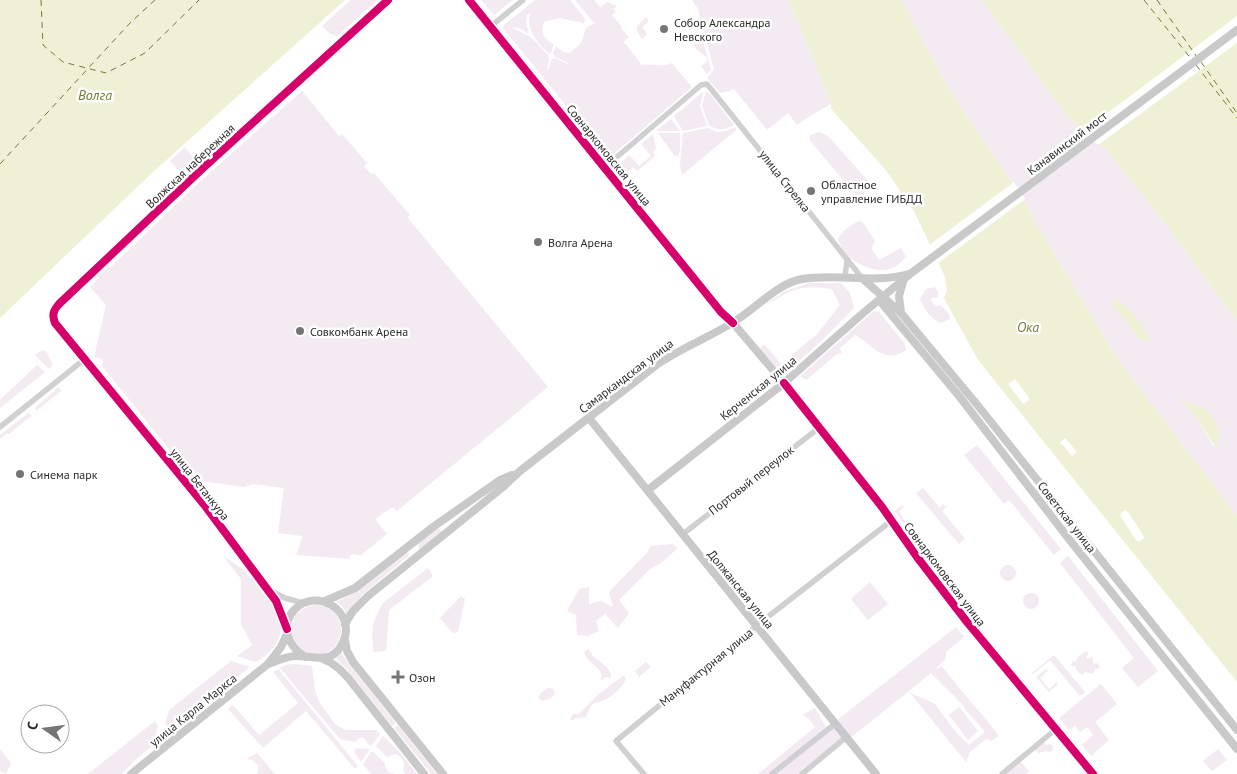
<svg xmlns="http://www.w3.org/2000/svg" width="1237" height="774" viewBox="0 0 1237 774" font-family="'PT Sans',sans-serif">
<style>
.green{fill:#f3eaf2;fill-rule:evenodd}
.water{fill:#eef1d5}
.pier{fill:#fff}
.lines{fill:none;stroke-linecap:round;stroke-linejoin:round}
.ferry{stroke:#747b33;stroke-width:1;stroke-dasharray:6 5;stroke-linecap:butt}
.street{stroke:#d0d0d0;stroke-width:5.5}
.secondary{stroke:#c9c9c9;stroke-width:8}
.cycleway-casing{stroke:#fff;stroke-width:11}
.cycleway{stroke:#d6006c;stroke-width:8}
.poi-dot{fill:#757575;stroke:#fff;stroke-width:2}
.labels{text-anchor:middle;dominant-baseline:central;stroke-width:5;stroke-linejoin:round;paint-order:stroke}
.poi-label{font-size:12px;fill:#2b2b2b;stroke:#fff;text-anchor:start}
.street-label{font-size:12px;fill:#2b2b2b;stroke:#fff}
.water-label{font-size:14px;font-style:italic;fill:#747b33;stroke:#fff}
</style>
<rect width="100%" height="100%" fill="#fff"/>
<g class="green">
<polygon points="351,0 378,0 337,36 330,34 322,26"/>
<polygon points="481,0 513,0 494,15"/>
<path d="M535 0H570L585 19 584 23 559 18 544 22C540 33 544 40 554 44L551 53 549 54C537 42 526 31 530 13L527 15 526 22 529 34 519 28 511 27 532 38 548 55 549 60 547 68 548 70 551 61 554 58 568 64 569 63 555 57 553 54 556 46 563 52 570 53C573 50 577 47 580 44 586 35 582 26 595 24L575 0H594L601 7 607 2 617 6 613 9 616 12 612 15 622 27 621 28 629 37 624 42 642 65C653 63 661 68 672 63L692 87 610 157H608L503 28 504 25Z"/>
<polygon points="692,0 789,0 831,104 810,116 797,125 788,113 767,130 734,89 730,91 720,93 707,78 714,69 697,7"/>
<path d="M901 0H982L1067 116 1108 151 1164 222 1237 321V516L1118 360 1045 239 1026 204 948 88ZM1175 393 1220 434 1214 447 1196 417Z"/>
<polygon points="646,17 649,21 642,27 647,34 642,39 637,31 637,26"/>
<polygon points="701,34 711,70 707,74 701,66 707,62 707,58 693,46"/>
<polygon points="302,91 339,136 342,134 367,163 364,166 372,175 374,173 410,215 407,217 548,387 397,511 393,507 375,519 387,534 361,555 351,554 349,559 296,555 303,536 278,533 284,488 253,484 244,487 194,480 102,366 103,359 94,357 106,305 90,287 99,278 98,276 109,266 111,267 195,186"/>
<polygon points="704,91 700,106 707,126 683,131 674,116"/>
<path d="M706 91 710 94 734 125C726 130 717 131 709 125L702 106Z"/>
<polygon points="671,119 680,131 657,131 657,130"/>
<polygon points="736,127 736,130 682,175 680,165 683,133 708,128 718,132 725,131"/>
<polygon points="819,132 828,136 869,182 862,198 858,198 809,139 810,135"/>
<polygon points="658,133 680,133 680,150 678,156 674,155"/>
<polygon points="653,134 656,149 653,152 655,156 637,171 633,167 623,176 616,167 629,155 639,166 651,156 641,144"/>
<path d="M185 147C197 162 195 162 182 174L170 161Z"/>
<path d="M860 221C866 225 870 234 875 241L871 248 879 260 901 248 906 257C902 261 896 268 890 269 870 274 843 259 838 239 841 232 852 223 860 221Z"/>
<path d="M809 283H841L850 293 854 308C842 320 794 371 781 372L760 349 762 345H765L781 364 817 334 840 305 832 289C819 287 798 286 787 293 779 297 773 302 765 305L783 292Z"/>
<path d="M935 287 938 292V297L931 298 933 304 937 306 941 305 949 314 950 319 941 323C930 318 925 310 920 299L926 289Z"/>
<path d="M874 311 879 312 905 344 906 350C885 366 872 344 855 335L840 348 842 353 837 354 806 380 800 376Z"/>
<polygon points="42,350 46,351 53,365 49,369 35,355"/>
<polygon points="37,365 45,372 0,408 0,400"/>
<polygon points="59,387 61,391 36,411 35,409 37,406"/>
<polygon points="30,413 31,416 9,434 6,434 0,439 0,435 27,414"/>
<polygon points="977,445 1061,549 1054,555 1009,500 1004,504 964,455"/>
<polygon points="923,488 940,508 943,504 946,507 942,511 965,539 959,544 916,493"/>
<polygon points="902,505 904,507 899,512 913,532 910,534 895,511"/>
<polygon points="438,528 442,533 419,551 418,542"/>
<polygon points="672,544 678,548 661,563 650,569 619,600 629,613 618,628 605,614 596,621 599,631 588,636 577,635 576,615 567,611 579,589 589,587 589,604 601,601 613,607 609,592 647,553 651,546"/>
<polygon points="408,551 409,556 406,558 361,596 347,615 343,607 337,602 357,591"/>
<path d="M223 556C230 561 239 566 246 572 250 576 254 582 258 587 265 596 275 604 279 615 286 636 273 654 255 662L237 656 252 645 241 624V579Z"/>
<polygon points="1068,556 1158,671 1138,687 1122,668 1134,658 1060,563"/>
<circle cx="1008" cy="573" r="8"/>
<polygon points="428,568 433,576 389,610 386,651 374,652 373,650 372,637 373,625 377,614 383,603"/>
<polygon points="870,582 888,604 868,620 851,599"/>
<circle cx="1031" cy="601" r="8"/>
<polygon points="461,596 465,599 458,632 453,633 440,618"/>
<circle cx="316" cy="630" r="25"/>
<path d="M956 627 964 637 946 652V659L934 670 942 666C959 690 981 711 999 736L991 741 986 739 970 752 966 762 910 693 934 703 955 731 969 745 985 732 966 710 963 705 931 673 806 774H758L815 727 808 718 802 715 815 708 826 727 786 760Z"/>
<path d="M589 649C593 662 611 663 611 678L606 677 602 680 600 679 602 676C599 665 586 662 584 652Z"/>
<polygon points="1086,651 1089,653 1086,657 1088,659 1092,657 1094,664 1097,663 1100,666 1098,669 1094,669 1095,671 1092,674 1086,672 1082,675 1078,672 1075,666 1072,666 1071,664 1073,661 1076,662 1078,657"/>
<polygon points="341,652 348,663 396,723 392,726 347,669 335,658"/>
<polygon points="1054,655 1085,692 1080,696 1050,660 1033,674 1032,673"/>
<polygon points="231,661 250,667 173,729 167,727 165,724 169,710"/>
<polygon points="646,662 651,667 639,677 635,671"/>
<polygon points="294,664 312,666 315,691 319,702 335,724 345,730 376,730 380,734 372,745 367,744 366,740 362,737 357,739 356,742 340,739 280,668 285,665"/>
<polygon points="1046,669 1048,671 1040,678 1049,689 1057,682 1058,684 1049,692 1036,677"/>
<polygon points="277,670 279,670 358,766 355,769 306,711 263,748 228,709 232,705 234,706 259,735 298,703 274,673 274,671"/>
<path d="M623 676 626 678C623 688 612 696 603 701 600 702 597 702 595 703 590 705 588 712 586 717L575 718 573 721 570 719 573 714H579L599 694Z"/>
<polygon points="1101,684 1117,704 1095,722 1109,740 1091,756 1082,745 1093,735 1087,727 1080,732 1075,726 1069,730 1059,718"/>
<polygon points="548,688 554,689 555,695 549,699 542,701 538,698 541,693"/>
<polygon points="959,707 978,731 968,740 949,715"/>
<polygon points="155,721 158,726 153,745 134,761 122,774 88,774"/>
<polygon points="398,725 437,774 431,774 394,728"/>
<path d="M383 736 402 755 417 774H405L403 770C406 763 403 757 395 754L387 757 376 746Z"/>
<polygon points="1043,742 1047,745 1051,744 1053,747 1052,751 1049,752 1046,751 1039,753 1035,751 1035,748"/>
<polygon points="356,748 370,749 361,762 354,752"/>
<polygon points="0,749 11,763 6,774 0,771"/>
<polygon points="1218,749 1227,760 1212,771 1203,761"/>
<polygon points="372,751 385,763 385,766 389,772 395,774 371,774 363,764"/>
<polygon points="257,753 275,774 257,774 258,772 258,765 252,760 246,759"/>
<polygon points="1021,762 1029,771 1027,774 1006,774"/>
</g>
<g class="water">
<polygon points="0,0 345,0 154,171 0,318"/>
<polygon points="789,0 901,0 948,88 1026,204 1045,239 1118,360 1237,516 1237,682 978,360 944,298 947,291 945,277 914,211 885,169 831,109 831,104"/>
<polygon points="982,0 1237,0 1237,321 1164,222 1108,151 1067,116"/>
<path d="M1113 299C1131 308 1142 322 1150 341L1140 340 1111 303Z"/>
<polygon points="1172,390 1184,401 1205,408 1215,420 1220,434 1218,451 1196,417"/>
</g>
<g class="pier">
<polygon points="1237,16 1237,43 1098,145 1082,132"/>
<polygon points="1014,182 1025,199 937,264 928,246"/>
<polygon points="1015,379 1030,399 1023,404 1008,384"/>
<polygon points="1065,438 1077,452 1072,456 1060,442"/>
<polygon points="1125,510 1128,512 1143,535 1144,538 1139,542 1136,540 1121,517 1120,514"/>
</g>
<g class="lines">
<g class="ferry">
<polyline points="41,0 43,45 63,62 106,73 145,53 199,0"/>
<polyline points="1144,0 1192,60"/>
<polyline points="1157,0 1197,57"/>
<polyline points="1201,62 1237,113"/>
<polyline points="1196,65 1237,118"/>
<polyline points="0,164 130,23 155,0"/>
</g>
<g class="street">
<polyline points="469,0 721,312 733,323"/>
<polyline points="490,27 523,0"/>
<polyline points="604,168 701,85 707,84 862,278"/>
<polyline points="845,277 847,261"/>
<polyline points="0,427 86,358"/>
<polyline points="683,534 820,427"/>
<polyline points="269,590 285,598 303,603"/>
<path d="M286 628 276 601 206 507 55 323C52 315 53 311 59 304L204 167 388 0"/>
<polyline points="644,774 616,741 765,619 891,521"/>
<polyline points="772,774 836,723"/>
<polyline points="802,774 846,737"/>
<polyline points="1002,774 1056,729"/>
</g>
<g class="secondary">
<polyline points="862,278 901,313"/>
<polyline points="903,282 899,296 901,313 979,407 1237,730"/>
<polyline points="879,300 959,396 1072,543 1237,749"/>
<polyline points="733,323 812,416 882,507 917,557 967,622 1093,774"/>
<polyline points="589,418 876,774"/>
<polyline points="648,490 784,383 862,314 910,274 1237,30"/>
<polyline points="325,601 355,588 433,527 500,480 512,475"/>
<path d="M345 624 353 611 368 596 503 487 520 471 655 366C680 348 709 338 735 321 757 308 776 284 802 279 837 273 874 284 909 274"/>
<polyline points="345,640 347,651 353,662 443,774"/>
<path d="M323 659C334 663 341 670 349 679L424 774"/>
<path d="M268 664C277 661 285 657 294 656 314 655 333 667 344 640 355 611 317 587 295 609 279 626 288 646 305 657"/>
<polyline points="131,774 268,664 281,647 287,634"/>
</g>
<defs>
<g id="cycleway">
<polyline points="469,0 721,312 733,323"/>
<polyline points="784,383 882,507 917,557 967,622 1093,774"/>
<path d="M287 629 276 601 206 507 55 323C52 315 53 311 59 304L204 167 388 0"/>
</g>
</defs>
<use href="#cycleway" class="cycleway-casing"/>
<use href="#cycleway" class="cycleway"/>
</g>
<g class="poi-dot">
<circle cx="664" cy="29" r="5"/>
<circle cx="811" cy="191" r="5"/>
<circle cx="538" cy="242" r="5"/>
<circle cx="300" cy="331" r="5"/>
<circle cx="20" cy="474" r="5"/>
<path d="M395.5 669.5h5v5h5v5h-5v5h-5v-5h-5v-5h5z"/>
</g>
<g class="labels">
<g class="poi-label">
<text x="674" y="22">Собор Александра<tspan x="674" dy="14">Невского</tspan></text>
<text x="821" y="184">Областное<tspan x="821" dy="14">управление ГИБДД</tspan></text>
<text x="548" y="242">Волга Арена</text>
<text x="310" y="331">Совкомбанк Арена</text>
<text x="30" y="474">Синема парк</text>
<text x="409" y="677">Озон</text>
</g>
<g class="street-label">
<text transform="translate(1067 143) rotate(-37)">Канавинский мост</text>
<text transform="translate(609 155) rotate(51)">Совнаркомовская улица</text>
<text transform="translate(190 166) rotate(-43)">Волжская набережная</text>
<text transform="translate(785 181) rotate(52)">улица Стрелка</text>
<text transform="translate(626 376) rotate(-37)">Самаркандская улица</text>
<text transform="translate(758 388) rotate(-39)">Керченская улица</text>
<text transform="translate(751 480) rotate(-38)">Портовый переулок</text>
<text transform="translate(200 484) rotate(52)">улица Бетанкура</text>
<text transform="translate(1067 517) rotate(52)">Советская улица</text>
<text transform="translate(945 574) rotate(53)">Совнаркомовская улица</text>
<text transform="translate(741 589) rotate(51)">Должанская улица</text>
<text transform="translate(706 667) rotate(-39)">Мануфактурная улица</text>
<text transform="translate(193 710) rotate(-39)">улица Карла Маркса</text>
</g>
<g class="water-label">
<text x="95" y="95">Волга</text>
<text x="1028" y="327">Ока</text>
</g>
</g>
<g transform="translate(45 729) rotate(284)"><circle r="24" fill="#ffffff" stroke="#aaaaaa"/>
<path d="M0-4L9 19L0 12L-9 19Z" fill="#757575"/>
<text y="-8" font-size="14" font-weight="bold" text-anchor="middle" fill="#2b2b2b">С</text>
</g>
</svg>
